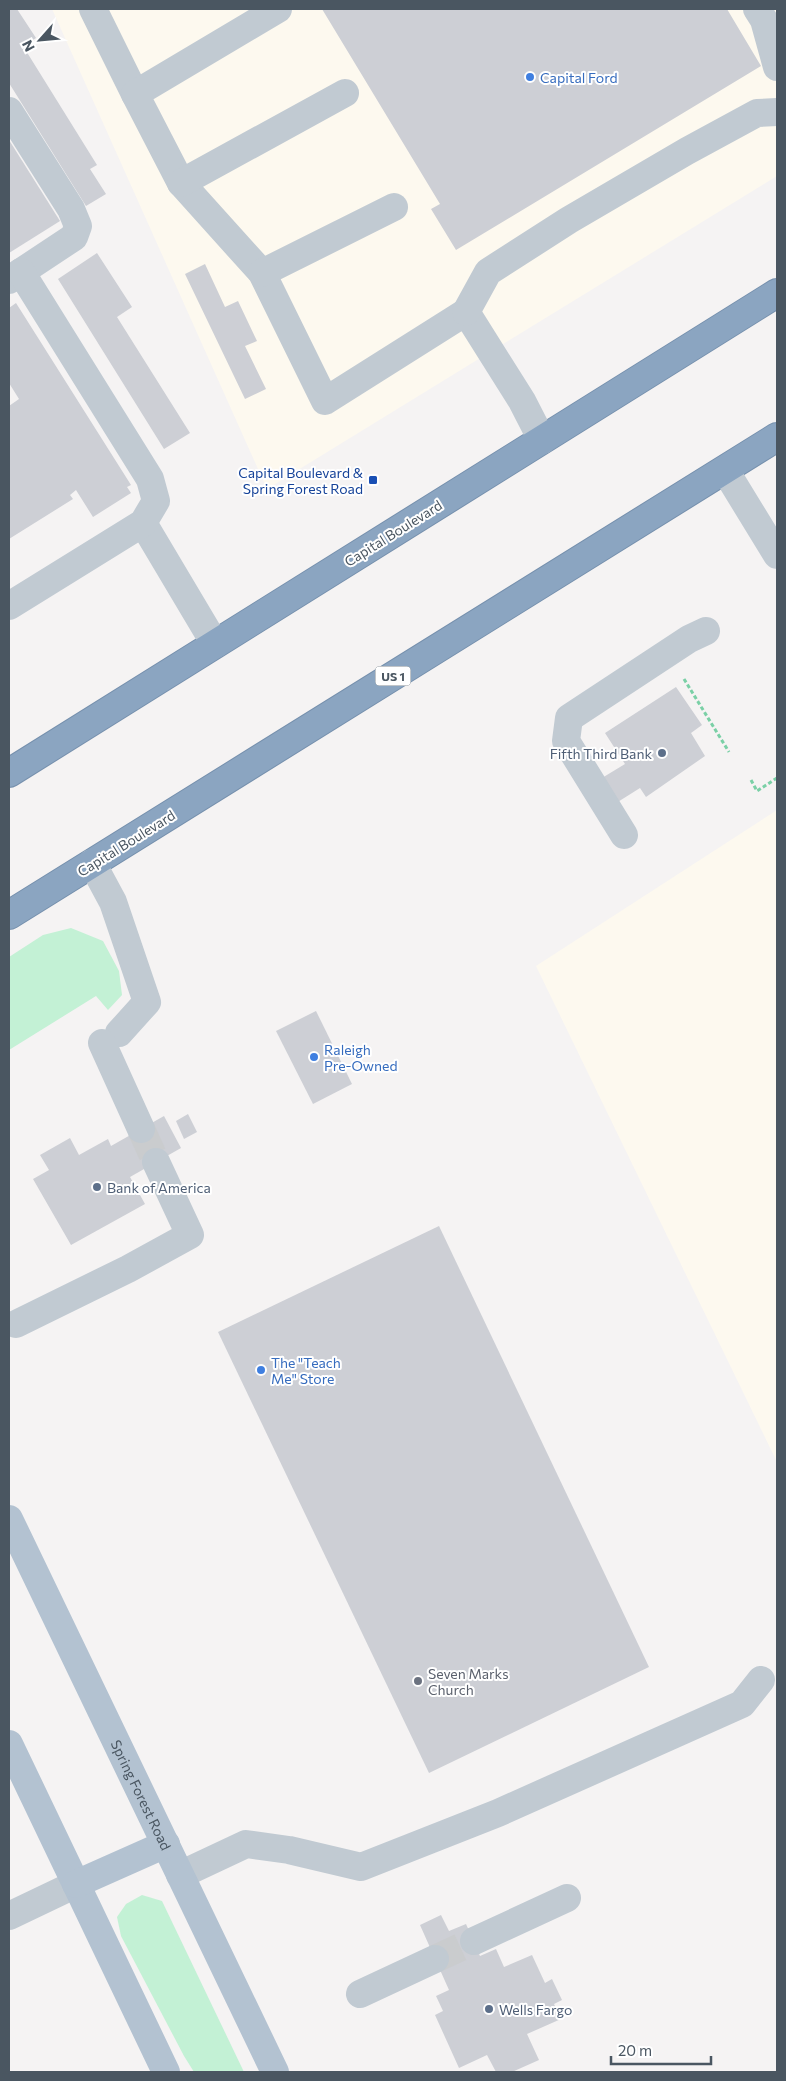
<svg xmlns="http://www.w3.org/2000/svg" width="786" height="2081" viewBox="0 0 786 2081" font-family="Commissioner,sans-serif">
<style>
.commercial{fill:#fdf9ef}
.green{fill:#c3f1d5}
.building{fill:#cdcfd5}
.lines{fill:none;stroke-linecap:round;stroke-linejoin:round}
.minor-tunnel{stroke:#caccce;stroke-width:28;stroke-dasharray:28 14;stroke-linecap:butt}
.highway-casing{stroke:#7690ad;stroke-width:30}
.path{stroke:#7ad0a6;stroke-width:3;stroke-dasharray:4 2.5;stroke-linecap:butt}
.minor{stroke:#c1cad2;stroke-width:28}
.major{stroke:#b3c2d1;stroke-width:28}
.highway{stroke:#8ba5c1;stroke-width:28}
.shop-dot{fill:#3f7fe0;stroke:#fff;stroke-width:2}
.transit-dot{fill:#1a4fb4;stroke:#fff;stroke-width:2}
.service-dot{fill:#5c6f8a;stroke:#fff;stroke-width:2}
.worship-dot{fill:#6b7280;stroke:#fff;stroke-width:2}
.labels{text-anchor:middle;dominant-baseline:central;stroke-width:4;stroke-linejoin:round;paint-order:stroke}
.shield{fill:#fff;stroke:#808990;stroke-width:1}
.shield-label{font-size:12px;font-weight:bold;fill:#4a5661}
.shop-label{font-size:14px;fill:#366cbe;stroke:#fff;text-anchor:start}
.transit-label{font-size:14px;fill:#164399;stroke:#fff;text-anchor:end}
.street-label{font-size:14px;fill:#4a5661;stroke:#fff}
.service-label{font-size:14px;fill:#4e5e75;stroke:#fff;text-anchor:start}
.worship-label{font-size:14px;fill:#5b616d;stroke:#fff;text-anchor:start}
</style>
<rect width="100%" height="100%" fill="#f5f3f3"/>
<g class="commercial">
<polygon points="52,9 777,9 777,176 267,489"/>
<polygon points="777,810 777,1462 536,966"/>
</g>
<g class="green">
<polygon points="71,928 103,941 119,971 122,995 108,1010 96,996 9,1050 9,957 43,935"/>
<polygon points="142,1895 162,1901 244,2072 194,2072 184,2056 121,1936 117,1917 126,1904"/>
</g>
<g class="building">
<polygon points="9,9 17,9 36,38 23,46 97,165 90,169 106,194 86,206 9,83"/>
<polygon points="322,9 727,9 761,66 456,250 431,209 440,204"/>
<polygon points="9,140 60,221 9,253"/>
<polygon points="97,253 132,307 117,317 190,433 164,449 58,279"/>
<polygon points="205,264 225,307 238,301 257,341 245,346 266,389 245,399 185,274"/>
<polygon points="16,303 131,485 127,487 131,493 93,517 76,490 70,495 73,499 9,539 9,406 19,399 9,383 9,308"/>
<polygon points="676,687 702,725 691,733 705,756 646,797 640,788 613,805 597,781 625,764 605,733"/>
<polygon points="316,1011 352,1084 313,1104 276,1031"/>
<polygon points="188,1114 197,1132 184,1139 176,1121"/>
<polygon points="164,1116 181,1148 130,1177 145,1204 71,1245 33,1179 49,1170 40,1155 70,1138 79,1155 108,1139 111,1146"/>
<polygon points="439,1226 649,1667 429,1773 218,1332"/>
<polygon points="441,1915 449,1931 466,1924 480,1956 496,1949 504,1967 532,1955 545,1983 552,1979 562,2000 554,2004 561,2019 527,2034 539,2060 512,2072 496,2072 487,2055 459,2068 435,2015 443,2011 436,1996 449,1990 420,1925"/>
</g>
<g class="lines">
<g class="minor-tunnel">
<polyline points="141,1129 156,1162"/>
<polyline points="435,1959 474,1941"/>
</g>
<defs>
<g id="highway">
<polyline points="9,773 777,293"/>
<polyline points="9,915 777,437"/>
</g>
</defs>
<use href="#highway" class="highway-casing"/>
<g class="path">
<polyline points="684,679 729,752"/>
<polyline points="751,780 757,791 777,778"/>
</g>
<g class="minor">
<polyline points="93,9 135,94"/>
<polyline points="278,9 135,94 181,183 262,273 325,401 466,312 522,401 542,440"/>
<polyline points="757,9 764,20 777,67"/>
<polyline points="9,111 71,209 78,226 74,237 9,280"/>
<polyline points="181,183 345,93"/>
<polyline points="262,273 394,207"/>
<polyline points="466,312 488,272 569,220 687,151 757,113 777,112"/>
<polyline points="725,470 777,555"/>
<polyline points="143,523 215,644"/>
<polyline points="9,606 143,523 156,501 150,479 21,272"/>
<polyline points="624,835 566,741 569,718 689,639 706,631"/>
<polyline points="92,863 113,902 147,1002 119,1033"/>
<polyline points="102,1043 141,1129"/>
<polyline points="16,1324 128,1269 190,1235 156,1162"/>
<polyline points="180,1875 246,1844 289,1850 361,1867 498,1813 742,1704 761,1680"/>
<polyline points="9,1916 76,1884"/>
<polyline points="474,1941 567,1898"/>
<polyline points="360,1994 435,1959"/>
</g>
<g class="major">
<path id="s1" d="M9 1519 275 2072"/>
<polyline points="9,1744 166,2072"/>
<polyline points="76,1884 166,1844"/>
</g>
<use href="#highway" class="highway"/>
</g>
<g class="shop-dot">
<circle cx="530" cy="77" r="5"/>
<circle cx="314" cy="1057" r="5"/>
<circle cx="261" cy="1370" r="5"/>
</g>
<rect class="transit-dot" x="368" y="475" width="10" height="10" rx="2.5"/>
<g class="service-dot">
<circle cx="662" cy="753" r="5"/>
<circle cx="97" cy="1187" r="5"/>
<circle cx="489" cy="2009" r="5"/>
</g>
<circle class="worship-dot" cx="418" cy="1681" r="5"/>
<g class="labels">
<rect class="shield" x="375.5" y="666.5" width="35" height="19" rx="4"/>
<g class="shield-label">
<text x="393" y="676">US 1</text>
</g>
<g class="shop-label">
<text x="540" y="77">Capital Ford</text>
<text x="324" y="1049">Raleigh<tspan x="324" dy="16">Pre-Owned</tspan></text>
<text x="271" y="1362">The "Teach<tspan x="271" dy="16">Me" Store</tspan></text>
</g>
<g class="transit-label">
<text x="363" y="472">Capital Boulevard &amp;<tspan x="363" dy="16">Spring Forest Road</tspan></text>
</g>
<g class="street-label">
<text transform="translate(393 533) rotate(-32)">Capital Boulevard</text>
<text transform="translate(126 843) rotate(-32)">Capital Boulevard</text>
<text stroke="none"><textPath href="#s1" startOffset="306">Spring Forest Road</textPath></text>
</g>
<g class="service-label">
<text x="652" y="753" text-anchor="end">Fifth Third Bank</text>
<text x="107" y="1187">Bank of America</text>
<text x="499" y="2009">Wells Fargo</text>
</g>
<g class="worship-label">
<text x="428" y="1673">Seven Marks<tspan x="428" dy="16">Church</tspan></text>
</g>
</g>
<rect width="786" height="2081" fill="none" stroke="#4a5661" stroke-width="20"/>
<g transform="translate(40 40) rotate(243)" stroke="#ffffff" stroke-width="4" paint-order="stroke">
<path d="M0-4L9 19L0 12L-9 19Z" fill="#4a5661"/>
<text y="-8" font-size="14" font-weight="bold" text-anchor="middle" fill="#4a5661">N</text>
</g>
<path d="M611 2056v8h100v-8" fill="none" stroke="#4a5661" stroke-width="2.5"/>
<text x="618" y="2056" font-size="15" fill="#4a5661" stroke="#ffffff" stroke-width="4" paint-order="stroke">20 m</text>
</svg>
